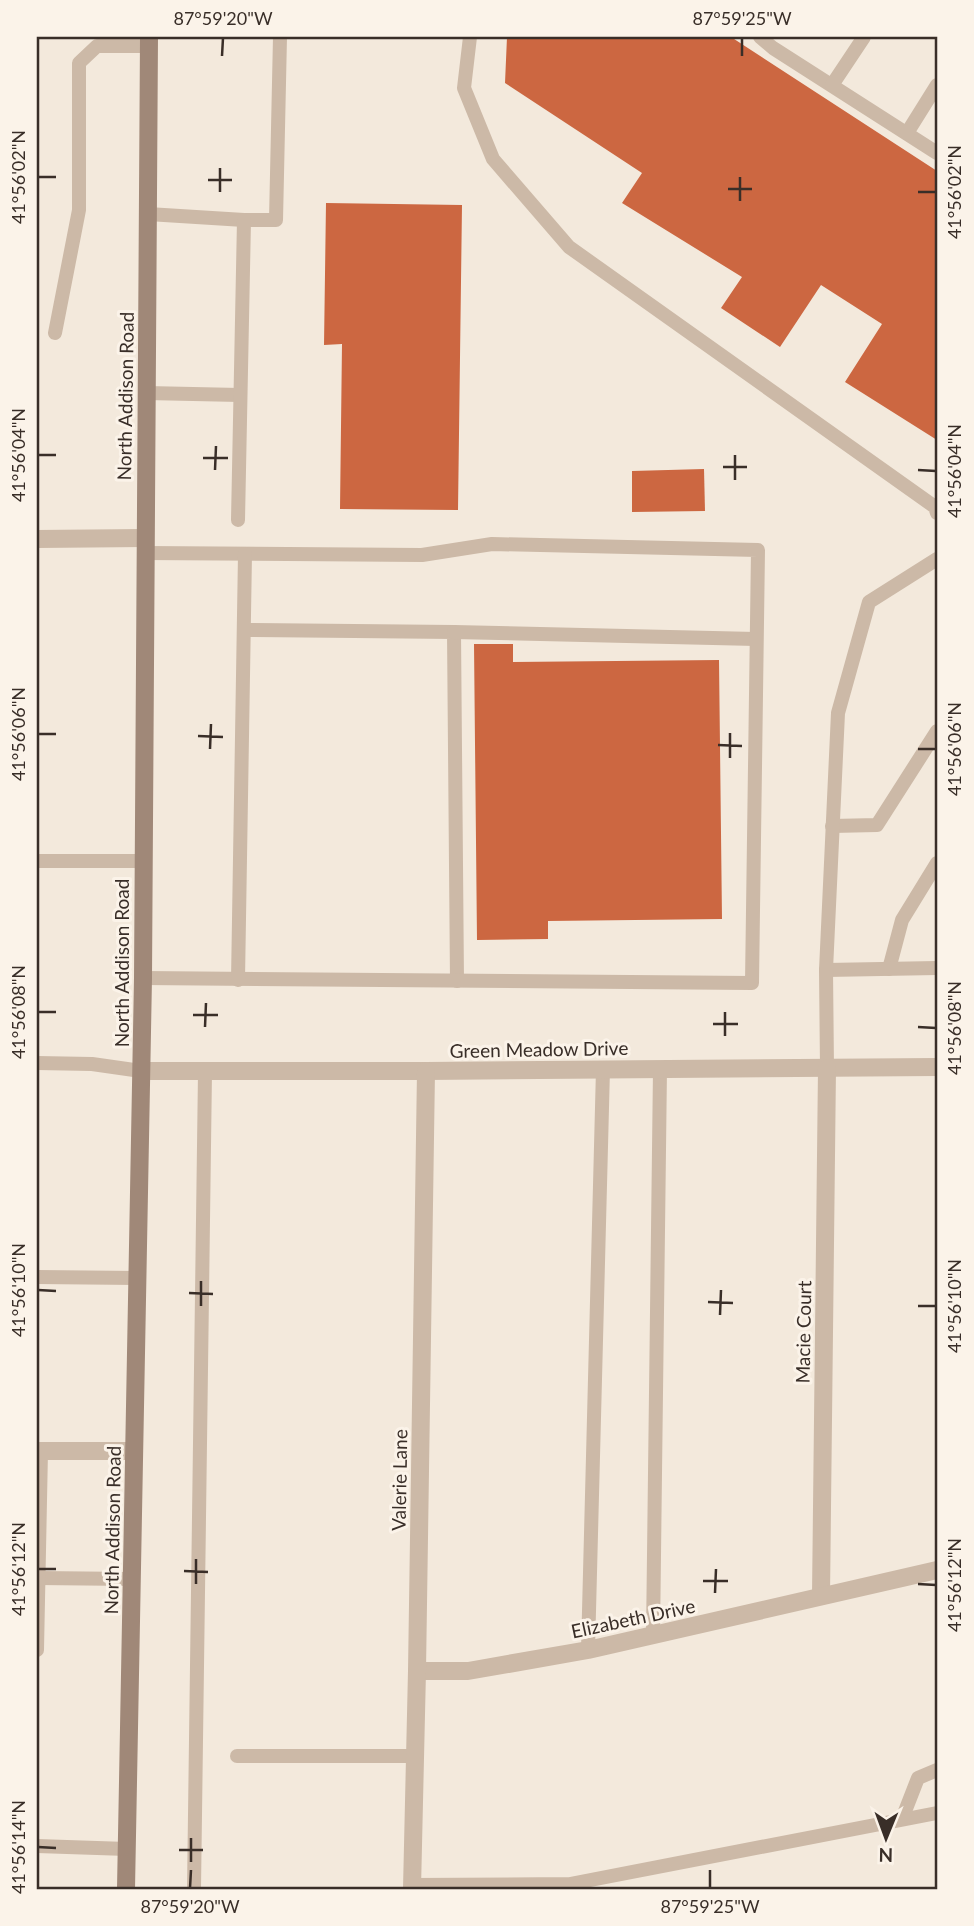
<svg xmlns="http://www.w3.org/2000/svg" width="974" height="1926" viewBox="0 0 974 1926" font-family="Lato,sans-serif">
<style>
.building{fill:#cc6741}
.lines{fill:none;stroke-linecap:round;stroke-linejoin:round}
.lane{stroke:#ccb9a7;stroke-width:14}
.street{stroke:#ccb9a7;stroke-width:18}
.secondary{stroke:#a08878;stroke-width:18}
.ticks{fill:none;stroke:#392e28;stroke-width:2.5}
.labels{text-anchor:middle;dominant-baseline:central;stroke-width:6;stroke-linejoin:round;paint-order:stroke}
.street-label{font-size:19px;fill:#392e28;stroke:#fbf3e9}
.neatline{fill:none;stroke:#392e28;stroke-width:2.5}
.ticks-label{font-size:18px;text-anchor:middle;fill:#392e28}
</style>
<rect width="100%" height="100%" fill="#f3e9dc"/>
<g class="building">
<polygon points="507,37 731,37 937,171 937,440 845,382 882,324 821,285 780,347 721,308 742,277 622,203 642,173 505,83"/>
<polygon points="326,203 462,205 458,510 340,509 342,344 324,345"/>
<polygon points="704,469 705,511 632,512 632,471"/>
<polygon points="474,644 513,644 513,662 719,660 722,919 548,921 548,939 477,940"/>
</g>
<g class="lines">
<g class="lane">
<polyline points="470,37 464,88 493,159 569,247 935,507 937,513"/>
<polyline points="760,37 773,48 937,153"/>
<polyline points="832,85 864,37"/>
<polyline points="907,133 937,85"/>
<polyline points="148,214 244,220 276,220 280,37"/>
<polyline points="55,333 79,210 79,63 97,46 148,46"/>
<polyline points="146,393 240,395"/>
<polyline points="238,520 244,220"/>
<polyline points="244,630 454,632 457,981"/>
<polyline points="454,632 756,639"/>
<polyline points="832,826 877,825 937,731"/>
<polyline points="37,861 143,861"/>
<polyline points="889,969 902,920 937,863"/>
<polyline points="826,970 937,968"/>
<polyline points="143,978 752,983 758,550 492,544 422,555 144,553"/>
<polyline points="238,980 245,554"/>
<polyline points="37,1063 92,1064 141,1071"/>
<polyline points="827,1068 826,970 838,713 869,602 937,559"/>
<polyline points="37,1277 137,1278"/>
<polyline points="38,1578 132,1579"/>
<polyline points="653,1636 660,1069"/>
<polyline points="37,1650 41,1451"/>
<polyline points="588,1650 603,1069"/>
<polyline points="237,1756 414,1756"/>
<polyline points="902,1819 918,1778 937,1770"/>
<polyline points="37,1846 127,1849"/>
<polyline points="412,1885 570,1884 937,1813"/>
<polyline points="194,1889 205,1072"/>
</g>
<g class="street">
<polyline points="37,539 144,538"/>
<polyline points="141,1071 426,1071 937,1067"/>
<polyline points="37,1451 134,1451"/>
<polyline points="821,1596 827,1068"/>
<polyline points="417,1671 468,1671 588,1650 937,1570"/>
<polyline points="412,1889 417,1671 426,1071"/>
</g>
<polyline class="secondary" points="126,1889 143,978 149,37"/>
</g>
<path class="ticks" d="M222 56 223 38M742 56V38M38 177H56M208 180H232M728 189H752M220 192V168M918 192H936M740 201V177M38 455H56M203 458H228M723 467H747M215 470 216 446M918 470 936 471M735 480V455M38 734H56M198 736 223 737M718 745 742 746M210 749 211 724M918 749H936M730 758V733M38 1012H56M193 1015H218M713 1024H738M205 1027 206 1003M918 1027 936 1028M725 1036V1012M38 1290 56 1291M189 1293 213 1294M708 1302 733 1303M201 1306V1281M918 1306H936M720 1315 721 1290M38 1569H56M184 1571 208 1572M703 1581H728M196 1584V1559M918 1584 936 1585M715 1593 716 1569M38 1847 56 1848M179 1850H203M191 1862V1838M190 1888 191 1870M710 1888V1870"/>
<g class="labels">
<g class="street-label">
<text transform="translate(125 396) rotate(-89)">North Addison Road</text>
<text transform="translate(121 963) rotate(-90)">North Addison Road</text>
<text transform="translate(539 1049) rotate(-1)">Green Meadow Drive</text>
<text transform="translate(803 1332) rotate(-89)">Macie Court</text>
<text transform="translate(399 1480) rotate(-89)">Valerie Lane</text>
<text transform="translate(112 1530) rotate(-89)">North Addison Road</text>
<text transform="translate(633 1618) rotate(-12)">Elizabeth Drive</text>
</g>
</g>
<rect width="974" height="1926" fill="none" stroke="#fbf3e9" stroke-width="77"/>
<g transform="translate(886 1838) rotate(181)" stroke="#fbf3e9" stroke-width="5" paint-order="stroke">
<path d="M0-5L12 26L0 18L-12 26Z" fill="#392e28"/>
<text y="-10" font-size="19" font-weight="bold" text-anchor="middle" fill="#392e28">N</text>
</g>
<rect x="38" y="38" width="898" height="1850" class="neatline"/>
<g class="ticks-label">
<text x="223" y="25">87°59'20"W</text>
<text x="742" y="25">87°59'25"W</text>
<text transform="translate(19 177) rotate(-90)" y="6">41°56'02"N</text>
<text transform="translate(955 192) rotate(-90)" y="6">41°56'02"N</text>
<text transform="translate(19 455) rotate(-90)" y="6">41°56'04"N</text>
<text transform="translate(955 471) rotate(-90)" y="6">41°56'04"N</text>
<text transform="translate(19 734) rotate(-90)" y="6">41°56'06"N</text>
<text transform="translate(955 749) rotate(-90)" y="6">41°56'06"N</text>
<text transform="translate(19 1012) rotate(-90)" y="6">41°56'08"N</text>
<text transform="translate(955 1028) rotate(-90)" y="6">41°56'08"N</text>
<text transform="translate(19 1290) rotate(-90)" y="6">41°56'10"N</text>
<text transform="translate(955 1306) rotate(-90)" y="6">41°56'10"N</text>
<text transform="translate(19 1569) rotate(-90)" y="6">41°56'12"N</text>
<text transform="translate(955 1585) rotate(-90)" y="6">41°56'12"N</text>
<text transform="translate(19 1847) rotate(-90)" y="6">41°56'14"N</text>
<text x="190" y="1913">87°59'20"W</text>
<text x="710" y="1913">87°59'25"W</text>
</g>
</svg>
